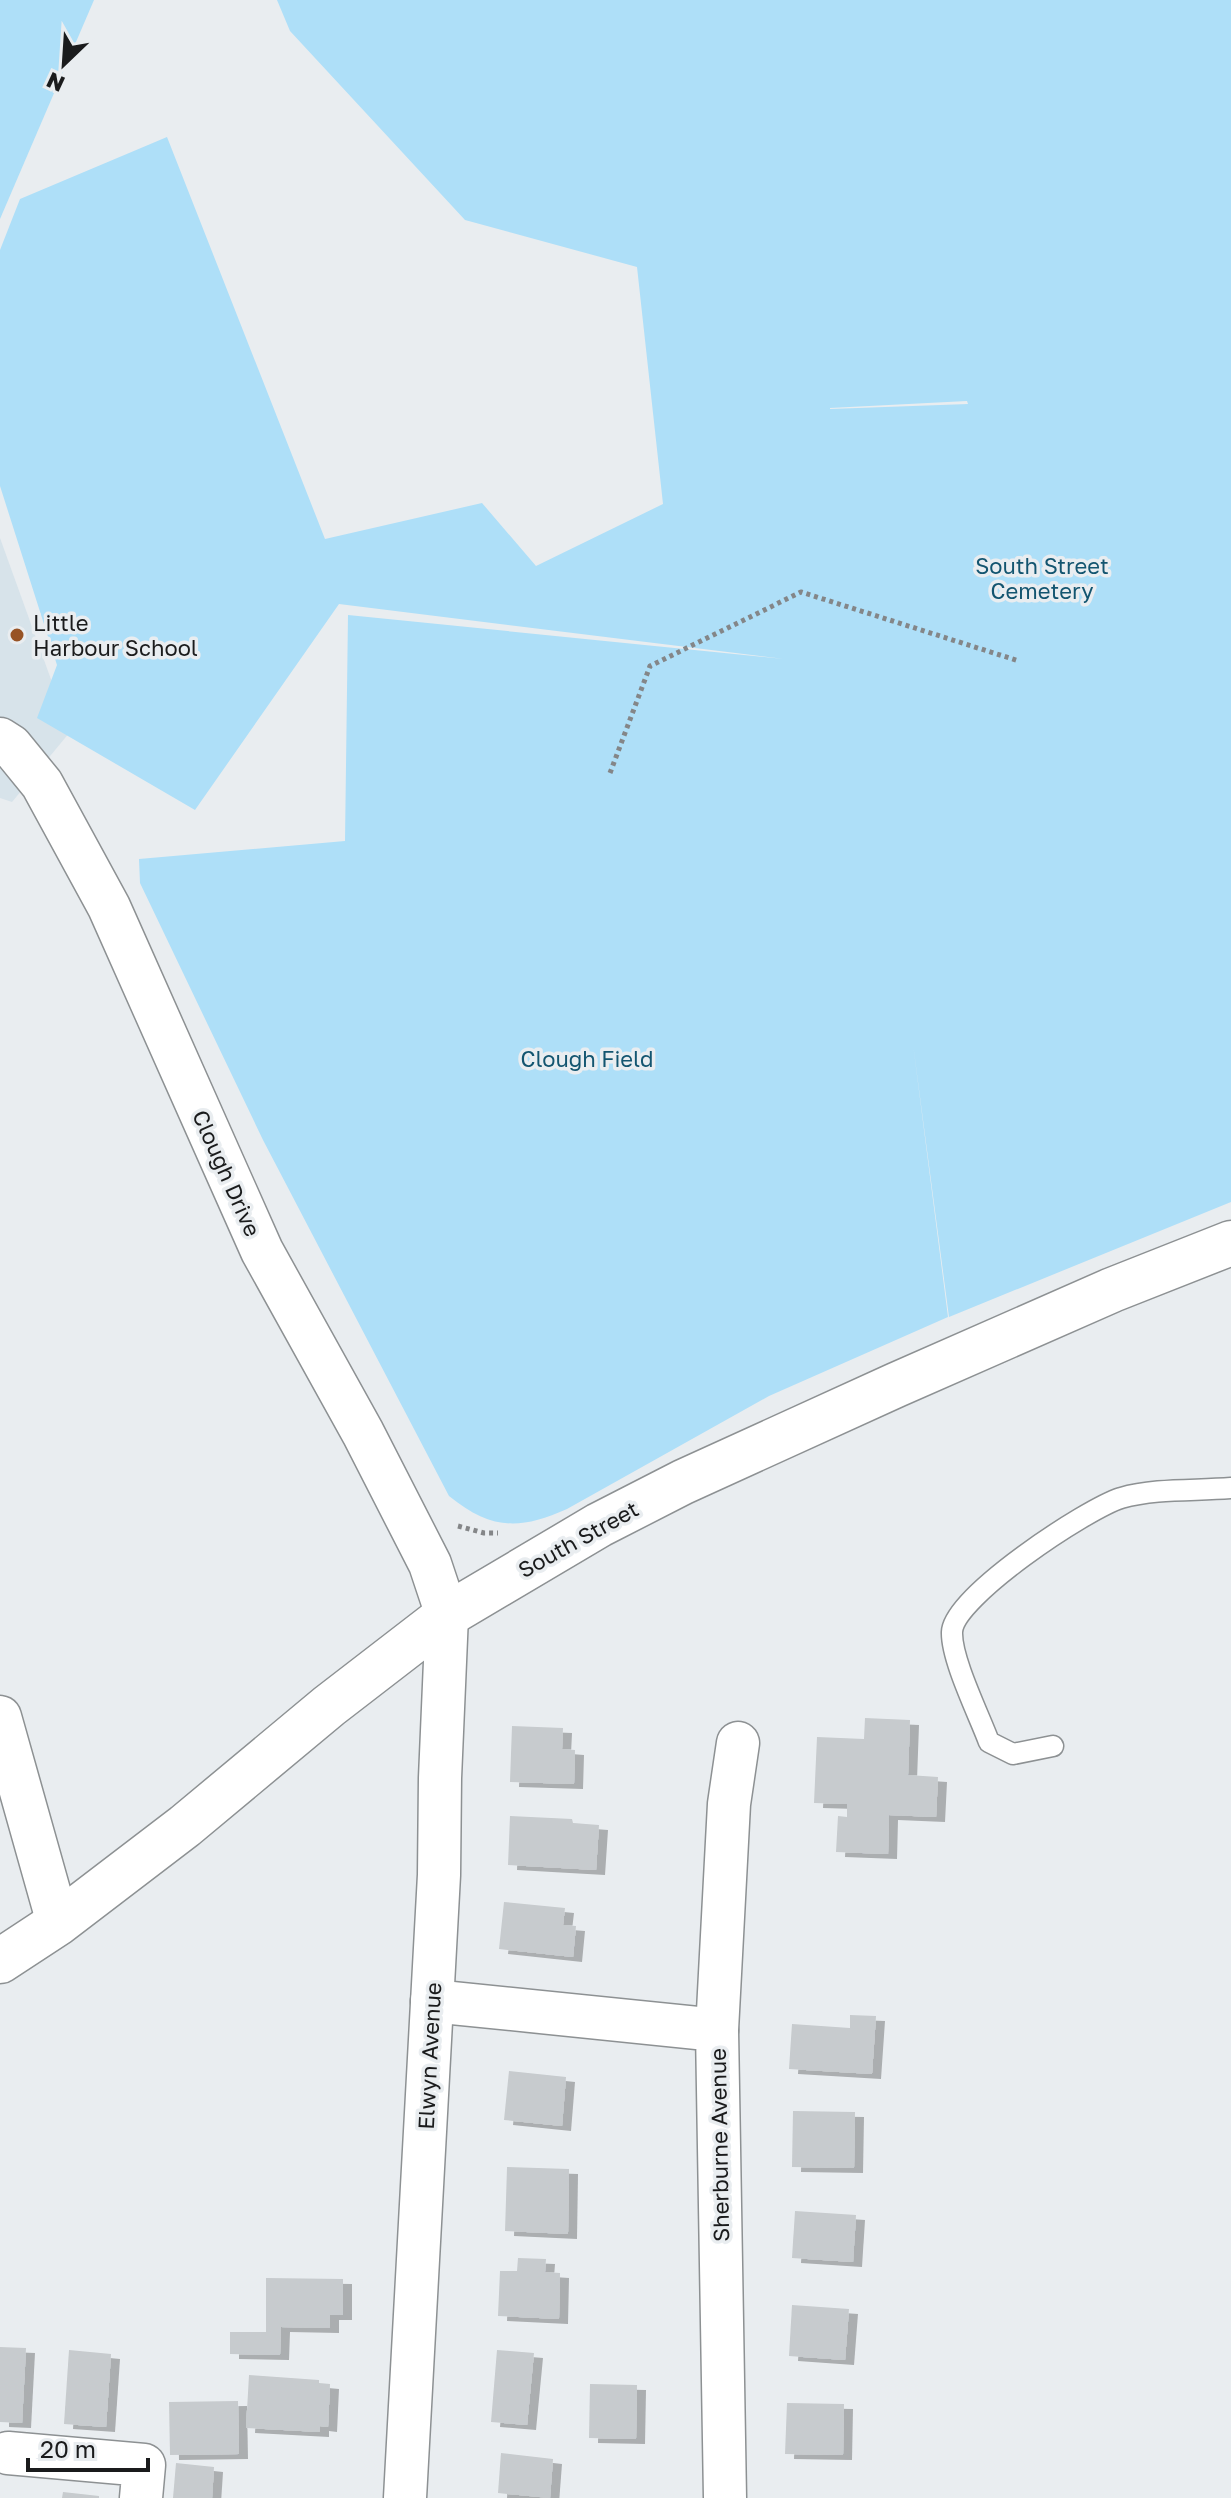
<svg xmlns="http://www.w3.org/2000/svg" width="1231" height="2498" viewBox="0 0 1231 2498" font-family="'Golos Text',sans-serif">
<style>
.built{fill:#d7e3ea}
.green{fill:#aedff8;fill-rule:evenodd}
.building{fill:#c7cbce;filter:url(#shadow)}
.lines{fill:none;stroke-linecap:round;stroke-linejoin:round}
.lane-casing{stroke:#8d9193;stroke-width:23}
.street-casing{stroke:#8d9193;stroke-width:45}
.secondary-casing{stroke:#8d9193;stroke-width:47}
.path{stroke:#848688;stroke-width:5;stroke-dasharray:4 4;stroke-linecap:butt}
.lane{stroke:#fff;stroke-width:20}
.street{stroke:#fff;stroke-width:42}
.secondary{stroke:#fff;stroke-width:44}
.poi-dot{fill:#975325;stroke:#e9edf0;stroke-width:3}
.labels{text-anchor:middle;dominant-baseline:central;stroke-width:7;stroke-linejoin:round;paint-order:stroke}
.park-label{font-size:22px;fill:#135570;stroke:#e9edf0}
.poi-label{font-size:22px;fill:#1a1b1c;stroke:#e9edf0;text-anchor:start}
.street-label{font-size:22px;fill:#1a1b1c;stroke:#e9edf0}
</style>
<defs>
<filter id="shadow"><feDropShadow dx="9" dy="5" stdDeviation="0" flood-color="#0004"/></filter>
</defs>
<rect width="100%" height="100%" fill="#e9edf0"/>
<polygon class="built" points="0,538 70,732 12,802 0,798"/>
<g class="green">
<polygon points="0,0 94,0 0,219"/>
<path d="M277 0H1231V1202L949 1317 913 1044 948 1317 769 1396 567 1509C518 1531 490 1529 449 1496L263 1140 140 883 139 859 345 841 348 615 784 659 339 604 195 810 37 718 57 665 0 486V250L20 199 167 137 325 539 482 503 536 566 663 504 637 267 465 220 290 31ZM967 401 968 404 830 409V408Z"/>
</g>
<g class="building">
<polygon points="865,1718 910,1720 908,1775 938,1777 936,1817 889,1815 888,1854 836,1852 838,1816 847,1817 847,1804 814,1803 817,1737 864,1739"/>
<polygon points="512,1726 563,1728 562,1749 575,1750 574,1784 510,1782"/>
<polygon points="510,1816 572,1819 573,1823 599,1825 596,1870 508,1865"/>
<polygon points="504,1902 565,1908 563,1925 576,1926 573,1957 499,1949"/>
<polygon points="850,2015 876,2016 872,2074 789,2069 792,2024 850,2028"/>
<polygon points="509,2071 566,2077 562,2126 504,2120"/>
<polygon points="793,2111 855,2112 854,2168 792,2167"/>
<polygon points="507,2167 569,2169 568,2234 505,2231"/>
<polygon points="795,2211 856,2215 853,2262 792,2258"/>
<polygon points="518,2258 546,2259 545,2272 560,2273 559,2319 498,2316 500,2271 517,2271"/>
<polygon points="266,2278 343,2279 343,2315 330,2315 330,2328 281,2327 280,2355 230,2354 230,2332 266,2332"/>
<polygon points="792,2305 849,2309 845,2360 789,2356"/>
<polygon points="0,2347 26,2348 22,2423 0,2422"/>
<polygon points="69,2350 111,2354 106,2427 64,2424"/>
<polygon points="497,2350 534,2353 527,2425 491,2422"/>
<polygon points="249,2375 319,2380 319,2383 330,2384 328,2427 320,2426 320,2432 246,2428"/>
<polygon points="590,2384 637,2385 636,2439 589,2438"/>
<polygon points="238,2401 239,2454 170,2455 169,2402"/>
<polygon points="787,2403 844,2404 843,2455 785,2454"/>
<polygon points="501,2453 553,2459 550,2498 498,2493"/>
<polygon points="176,2463 214,2467 212,2498 173,2498"/>
<polygon points="63,2492 99,2496 99,2498 62,2498"/>
</g>
<g class="lines">
<defs>
<path id="lane" d="M1053 1746 1013 1754 989 1742C979 1715 951 1659 952 1632 953 1597 1086 1509 1121 1498 1156 1488 1195 1491 1231 1488"/>
<g id="street">
<polyline points="0,739 11,746 42,784 109,907 262,1251 363,1433 430,1564 447,1615 440,1778 439,1875 405,2498"/>
<polyline points="0,1717 58,1923"/>
<polyline points="432,2001 717,2030 725,2498"/>
<polyline points="717,2030 729,1804 738,1743"/>
<polyline points="8,2453 144,2465 141,2498"/>
</g>
<polyline id="secondary" points="0,1961 58,1923 185,1826 329,1706 447,1615 599,1525 683,1482 896,1385 1112,1290 1231,1243"/>
</defs>
<use href="#lane" class="lane-casing"/>
<use href="#street" class="street-casing"/>
<use href="#secondary" class="secondary-casing"/>
<g class="path">
<polyline points="610,773 650,666 801,592 1019,661"/>
<polyline points="458,1526 484,1533 498,1533"/>
</g>
<use href="#lane" class="lane"/>
<use href="#street" class="street"/>
<use href="#secondary" class="secondary"/>
</g>
<circle class="poi-dot" cx="17" cy="635" r="8"/>
<g class="labels">
<g class="park-label">
<text x="1042" y="565">South Street<tspan x="1042" dy="25">Cemetery</tspan></text>
<text x="587" y="1058">Clough Field</text>
</g>
<g class="poi-label">
<text x="33" y="622">Little<tspan x="33" dy="25">Harbour School</tspan></text>
</g>
<g class="street-label">
<text transform="translate(227 1173) rotate(66)">Clough Drive</text>
<text transform="translate(578 1539) rotate(-29)">South Street</text>
<text transform="translate(429 2056) rotate(-87)">Elwyn Avenue</text>
<text transform="translate(719 2145) rotate(-91)">Sherburne Avenue</text>
</g>
</g>
<g transform="translate(64 64) rotate(205)" stroke="#e9edf0" stroke-width="6" paint-order="stroke">
<path d="M0-6L14 30L0 20L-14 30Z" fill="#1a1b1c"/>
<text y="-12" font-size="22" font-weight="bold" text-anchor="middle" fill="#1a1b1c">N</text>
</g>
<path d="M28 2458v12h120v-12" fill="none" stroke="#1a1b1c" stroke-width="4"/>
<text x="40" y="2458" font-size="24" fill="#1a1b1c" stroke="#e9edf0" stroke-width="6" paint-order="stroke">20 m</text>
</svg>
